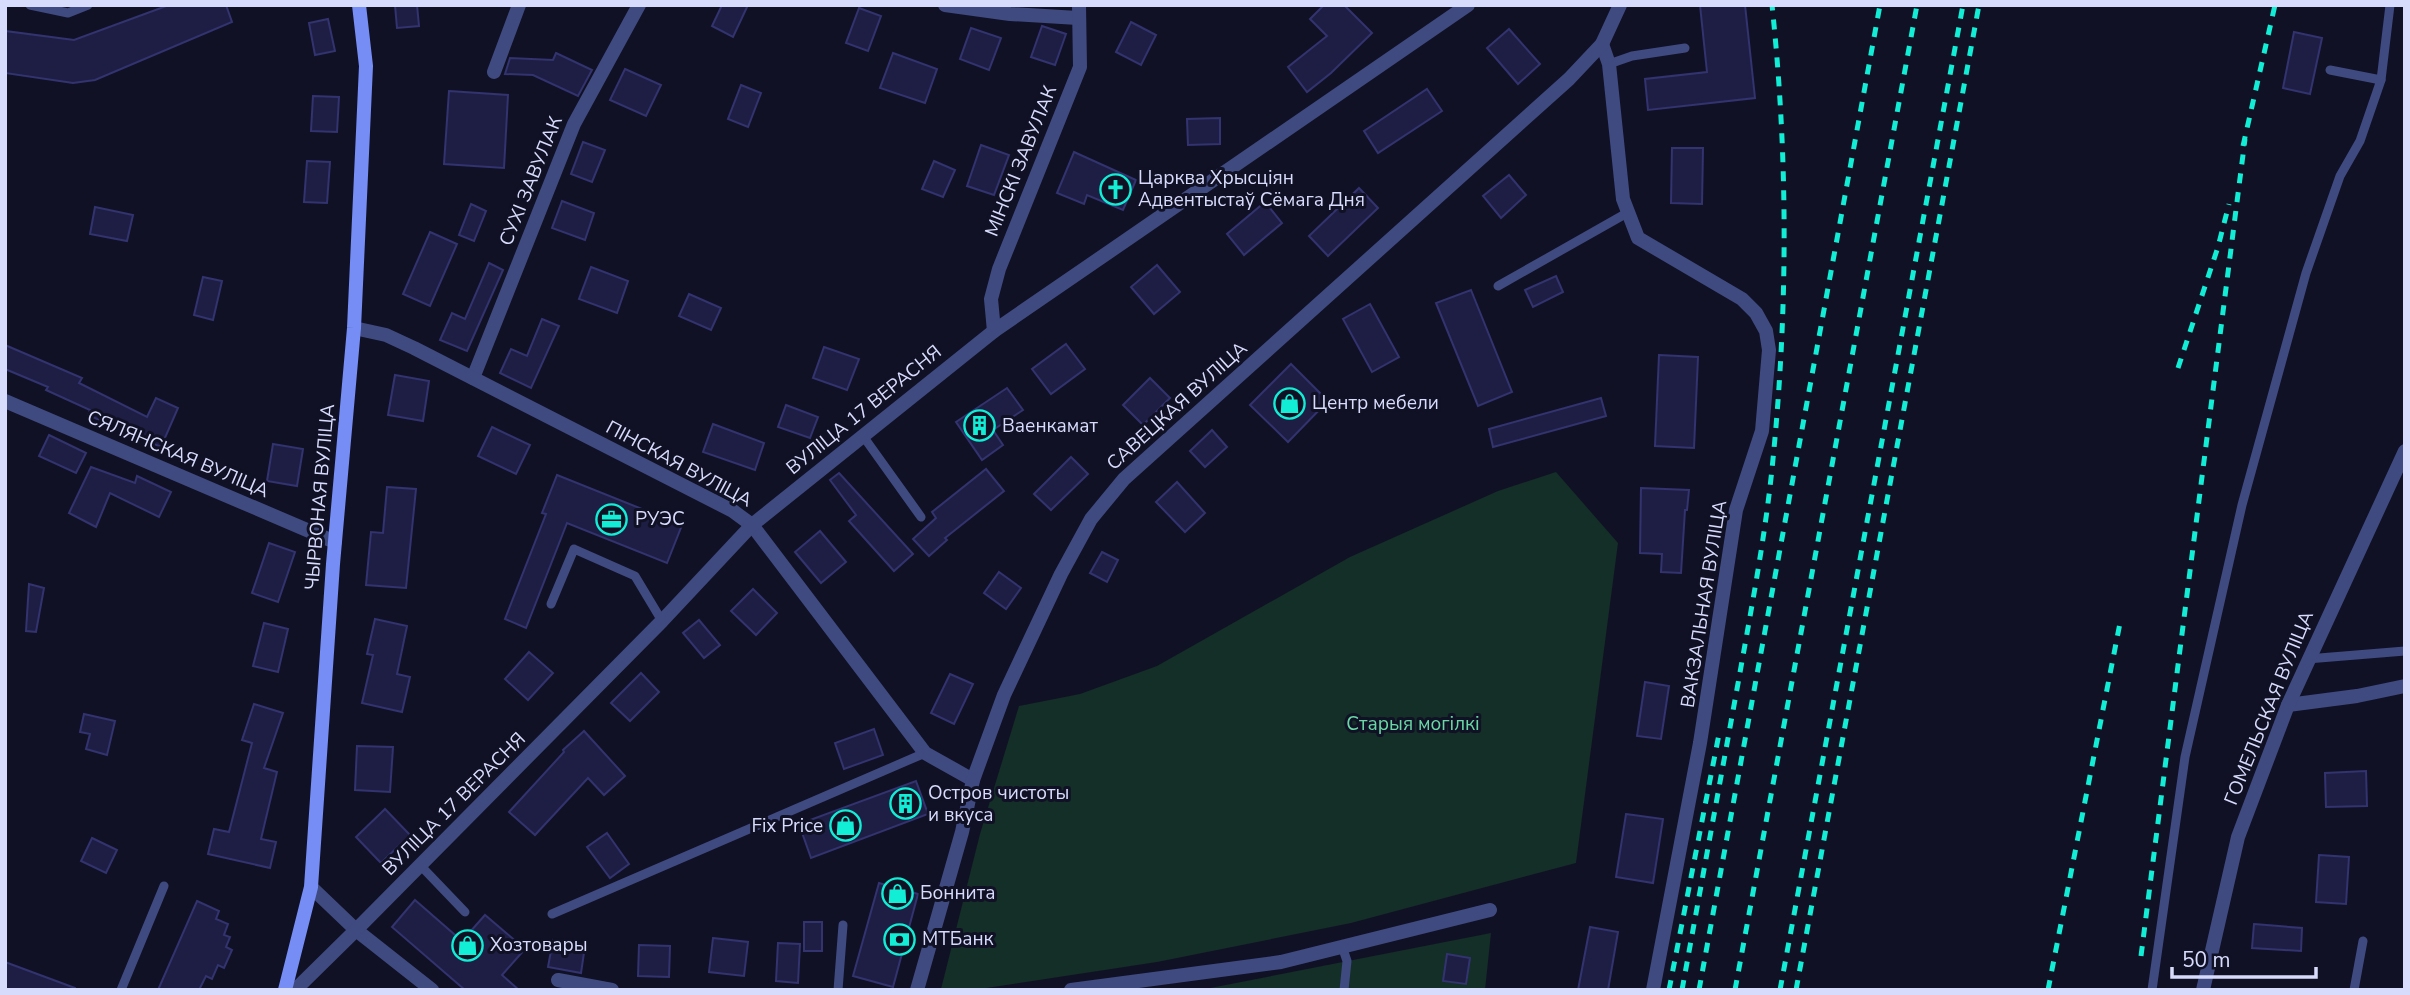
<svg xmlns="http://www.w3.org/2000/svg" width="2410" height="995" viewBox="0 0 2410 995" font-family="'Nunito Sans',sans-serif">
<style>
.green{fill:#142e28}
.building{fill:#1e1e44;stroke:#32336f;stroke-width:2}
.lines{fill:none;stroke-linecap:round;stroke-linejoin:round}
.service{stroke:#3f4a80;stroke-width:9}
.minor{stroke:#3f4a80;stroke-width:14}
.tertiary{stroke:#3f4a80;stroke-width:14}
.secondary{stroke:#758df5;stroke-width:14}
.rail{stroke:#11eed5;stroke-width:5;stroke-dasharray:10 9;stroke-linecap:butt}
.labels{text-anchor:middle;dominant-baseline:central;stroke-width:6;stroke-linejoin:round;paint-order:stroke}
.street-label{font-size:19px;fill:#d7dbfc;stroke:#111125}
.poi-label{font-size:19px;fill:#d7dbfc;stroke:#111125;text-anchor:start}
.park-label{font-size:19px;fill:#68d8a4;stroke:#111125}
</style>
<rect width="100%" height="100%" fill="#111125"/>
<g class="green">
<polygon points="1556,472 1618,543 1576,863 1351,923 1157,962 973,990 941,989 980,834 1019,706 1080,694 1157,666 1350,557 1498,491"/>
<polygon points="1491,933 1485,990 1200,990"/>
</g>
<g class="building">
<polygon points="169,5 226,5 232,22 95,80 73,83 5,73 5,31 74,40"/>
<polygon points="395,5 417,5 419,26 397,28"/>
<polygon points="722,5 748,5 733,37 712,26"/>
<polygon points="1324,5 1344,5 1372,33 1331,73 1307,92 1288,67 1327,36 1310,19"/>
<polygon points="1700,5 1745,5 1755,98 1648,110 1645,79 1707,72"/>
<polygon points="859,8 881,16 868,51 846,43"/>
<polygon points="328,19 335,51 315,55 309,23"/>
<polygon points="1131,22 1156,35 1141,65 1116,52"/>
<polygon points="1042,26 1066,34 1055,65 1031,57"/>
<polygon points="971,28 1001,38 989,70 960,59"/>
<polygon points="1509,29 1540,64 1518,84 1487,48"/>
<polygon points="2294,32 2322,38 2310,94 2283,88"/>
<polygon points="556,53 592,70 578,96 533,75 505,74 510,58 553,60"/>
<polygon points="893,53 937,69 925,103 880,88"/>
<polygon points="625,69 661,85 646,116 610,100"/>
<polygon points="741,85 761,93 748,127 728,119"/>
<polygon points="1427,89 1442,111 1378,153 1364,131"/>
<polygon points="449,91 508,95 504,168 444,164"/>
<polygon points="313,96 339,97 337,132 311,131"/>
<polygon points="1220,118 1220,144 1188,145 1187,119"/>
<polygon points="583,142 605,150 592,182 571,174"/>
<polygon points="981,145 1009,155 994,195 967,186"/>
<polygon points="1672,148 1703,148 1702,204 1671,203"/>
<polygon points="1074,152 1136,180 1123,210 1087,195 1084,204 1057,193"/>
<polygon points="307,161 330,162 327,203 304,202"/>
<polygon points="934,161 955,170 943,197 922,189"/>
<polygon points="1509,175 1526,195 1501,218 1483,196"/>
<polygon points="1359,188 1378,208 1328,256 1309,236"/>
<polygon points="562,201 594,213 585,240 552,228"/>
<polygon points="1265,202 1282,223 1244,255 1227,234"/>
<polygon points="471,204 486,211 474,241 459,235"/>
<polygon points="95,207 133,215 127,241 90,234"/>
<polygon points="430,232 457,244 430,306 403,294"/>
<polygon points="489,263 503,270 467,351 440,340 452,313 465,319"/>
<polygon points="1157,265 1180,292 1154,314 1131,287"/>
<polygon points="591,267 628,281 617,313 579,299"/>
<polygon points="1556,276 1563,292 1533,307 1525,290"/>
<polygon points="203,277 222,281 213,320 194,315"/>
<polygon points="1471,290 1512,392 1478,406 1436,303"/>
<polygon points="689,294 721,308 711,330 679,316"/>
<polygon points="1370,304 1399,357 1372,372 1343,319"/>
<polygon points="542,319 559,326 531,388 500,373 511,349 527,356"/>
<polygon points="1066,344 1085,369 1051,394 1032,369"/>
<polygon points="5,345 82,378 79,383 147,417 156,398 178,408 161,447 88,415 90,410 46,390 48,387 5,369"/>
<polygon points="824,347 859,359 847,390 813,378"/>
<polygon points="1659,355 1698,357 1694,448 1655,446"/>
<polygon points="1291,364 1328,401 1288,442 1250,405"/>
<polygon points="395,375 429,381 423,421 388,415"/>
<polygon points="1150,378 1170,398 1143,425 1123,405"/>
<polygon points="1007,388 1023,410 993,430 1003,445 982,460 956,422"/>
<polygon points="1601,398 1606,416 1493,447 1489,429"/>
<polygon points="786,405 818,417 810,438 778,427"/>
<polygon points="713,424 764,443 755,470 703,452"/>
<polygon points="492,427 530,445 516,474 478,456"/>
<polygon points="1212,430 1227,447 1205,467 1190,451"/>
<polygon points="49,435 86,453 76,473 39,456"/>
<polygon points="273,444 303,449 297,486 267,481"/>
<polygon points="1071,457 1088,474 1051,510 1034,494"/>
<polygon points="91,467 135,483 137,476 171,492 159,517 110,493 96,527 69,513"/>
<polygon points="986,469 1004,491 945,538 947,540 929,556 913,539 936,518 932,512"/>
<polygon points="839,473 913,554 894,571 849,521 856,515 830,480"/>
<polygon points="557,475 682,525 667,563 567,523 526,628 505,619 546,514 542,513"/>
<polygon points="1177,482 1205,513 1185,532 1156,502"/>
<polygon points="387,487 416,489 406,588 366,585 371,532 383,533"/>
<polygon points="1641,488 1689,490 1687,510 1685,510 1681,573 1661,572 1662,554 1640,553"/>
<polygon points="820,531 846,562 821,583 795,552"/>
<polygon points="269,543 295,552 278,602 252,593"/>
<polygon points="1102,552 1118,560 1107,582 1090,573"/>
<polygon points="999,572 1021,588 1006,609 984,593"/>
<polygon points="29,584 44,588 36,632 26,631"/>
<polygon points="753,589 777,613 756,635 731,611"/>
<polygon points="375,619 407,626 397,674 410,677 402,712 362,703 373,655 367,654"/>
<polygon points="699,620 720,645 704,658 683,633"/>
<polygon points="264,623 288,629 278,672 253,666"/>
<polygon points="529,652 553,673 528,700 505,679"/>
<polygon points="641,673 659,692 630,721 611,703"/>
<polygon points="950,674 973,684 954,724 931,713"/>
<polygon points="1645,682 1669,686 1661,739 1637,736"/>
<polygon points="254,704 283,713 264,768 277,772 261,839 276,842 270,868 208,854 214,829 229,832 252,743 242,740"/>
<polygon points="84,714 115,721 107,755 86,749 90,734 80,732"/>
<polygon points="874,729 883,755 844,769 835,743"/>
<polygon points="584,731 625,776 604,795 588,778 535,835 509,812 564,752 563,750"/>
<polygon points="357,746 393,747 390,792 355,790"/>
<polygon points="2366,771 2367,806 2326,807 2325,773"/>
<polygon points="916,781 928,814 811,858 799,824"/>
<polygon points="385,809 410,835 381,863 356,837"/>
<polygon points="1626,814 1663,819 1653,883 1616,877"/>
<polygon points="607,833 629,864 610,878 587,847"/>
<polygon points="92,838 117,850 106,873 81,861"/>
<polygon points="2319,855 2349,857 2346,904 2316,902"/>
<polygon points="879,883 918,894 893,987 853,976"/>
<polygon points="415,900 462,941 485,915 525,949 502,975 519,990 465,990 392,927"/>
<polygon points="197,901 219,911 216,919 228,924 224,935 230,937 226,947 232,950 224,968 218,965 212,979 206,976 199,990 158,990"/>
<rect x="804" y="922" width="18" height="29"/>
<polygon points="2254,924 2302,928 2301,951 2252,948"/>
<polygon points="1590,927 1618,932 1608,990 1578,990"/>
<polygon points="713,938 748,942 744,976 709,972"/>
<polygon points="553,940 585,946 581,973 548,967"/>
<polygon points="778,943 800,944 798,983 776,981"/>
<polygon points="639,945 670,946 669,977 638,976"/>
<polygon points="1447,954 1470,958 1466,984 1443,981"/>
<polygon points="5,962 75,988 75,990 5,990"/>
</g>
<g class="lines">
<g class="service">
<polyline points="30,5 68,13 88,5"/>
<polyline points="1609,64 1632,56 1685,48"/>
<polyline points="2381,80 2390,5"/>
<polyline points="1498,286 1627,213"/>
<polyline points="863,436 921,517"/>
<polyline points="551,604 574,549 635,576 662,621"/>
<polyline points="2307,659 2405,651"/>
<polyline points="420,865 465,912"/>
<polyline points="552,914 925,753"/>
<polyline points="1342,946 1347,961 1344,990"/>
<polyline points="121,990 164,886"/>
<polyline points="838,990 843,925"/>
<polyline points="2152,990 2185,757 2242,505 2306,273 2340,176 2360,141 2381,80 2330,70"/>
<polyline points="2354,990 2363,941"/>
</g>
<g class="minor">
<polyline points="945,5 1010,14 1078,18"/>
<polyline points="1602,44 1609,64 1623,199 1638,238 1742,299 1756,313 1766,331 1769,350 1762,431 1736,510 1700,743 1653,990"/>
<polyline points="494,72 519,5"/>
<polyline points="994,331 991,299 999,269 1080,67 1079,5"/>
<polyline points="473,378 574,124 639,5"/>
<polyline points="5,401 335,542"/>
<polyline points="2288,705 2357,696 2405,686"/>
<polyline points="558,980 612,990"/>
<polyline points="1071,990 1281,962 1490,910"/>
</g>
<g class="tertiary">
<polyline points="354,328 386,335 414,348 733,511 752,525 925,753 973,780"/>
<polyline points="311,887 356,930 432,990"/>
<polyline points="295,990 356,930 662,621 752,525 994,331 1468,5"/>
<polyline points="917,990 962,832 973,780 1004,695 1061,574 1091,519 1124,479 1569,79 1602,44 1620,5"/>
<polyline points="2203,990 2238,837 2288,705 2405,451"/>
</g>
<polyline class="secondary" points="285,990 311,887 333,564 354,328 366,66 359,5"/>
<g class="rail">
<polyline points="2243,146 2275,5"/>
<polyline points="2178,368 2218,247 2229,204"/>
<polyline points="2141,956 2245,139"/>
<polyline points="1669,990 1720,729"/>
<path d="M1682 990C1701 886 1720 782 1739 678 1752 605 1766 532 1773 459 1788 307 1788 156 1772 5"/>
<polyline points="1699,990 1880,5"/>
<polyline points="1735,990 1917,5"/>
<polyline points="1780,990 1963,5"/>
<polyline points="1796,990 1979,5"/>
<polyline points="2048,990 2120,623"/>
</g>
</g>
<defs>
<symbol id="church-ring" viewBox="-11 -11 22 22"><circle r="9.5" fill="#111125" stroke="#11eed5" stroke-width="1.5"/><path d="M-1.2-6h2.4v3.5h3.3v2.4h-3.3V6h-2.4V-.1h-3.3v-2.4h3.3Z" fill="#11eed5"/></symbol>
<symbol id="shop-ring" viewBox="-11 -11 22 22"><circle r="9.5" fill="#111125" stroke="#11eed5" stroke-width="1.5"/><path d="M-5-2.5h2.3a2.7 3.5 0 0 1 5.4 0H5L5.5 6h-11ZM-1.5-2.5h3a1.5 2.3 0 0 0-3 0Z" fill="#11eed5"/></symbol>
<symbol id="building-ring" viewBox="-11 -11 22 22"><circle r="9.5" fill="#111125" stroke="#11eed5" stroke-width="1.5"/><path d="M-4-6H4V6H1V3H-1V6H-4ZM-2.5-4.3h1.7v1.8h-1.7ZM.8-4.3h1.7v1.8H.8ZM-2.5-1h1.7V.8h-1.7ZM.8-1h1.7V.8H.8Z" fill="#11eed5"/></symbol>
<symbol id="office-ring" viewBox="-11 -11 22 22"><circle r="9.5" fill="#111125" stroke="#11eed5" stroke-width="1.5"/><path d="M-6-3h4V-5.5h4V-3h4V5H-6ZM-1-4.5V-3h2v-1.5ZM-6 0V1H6V0Z" fill="#11eed5"/></symbol>
<symbol id="bank-ring" viewBox="-11 -11 22 22"><circle r="9.5" fill="#111125" stroke="#11eed5" stroke-width="1.5"/><path d="M-6-4H6V4H-6ZM0-2.3a2.3 2.3 0 1 0 0 4.6a2.3 2.3 0 1 0 0-4.6Z" fill="#11eed5"/></symbol>
</defs>
<g fill-rule="evenodd">
<use href="#church-ring" x="1098" y="172" width="35" height="35"/>
<use href="#shop-ring" x="1272" y="386" width="35" height="35"/>
<use href="#building-ring" x="962" y="408" width="35" height="35"/>
<use href="#office-ring" x="594" y="502" width="35" height="35"/>
<use href="#building-ring" x="888" y="786" width="35" height="35"/>
<use href="#shop-ring" x="828" y="808" width="35" height="35"/>
<use href="#shop-ring" x="880" y="876" width="35" height="35"/>
<use href="#bank-ring" x="882" y="922" width="35" height="35"/>
<use href="#shop-ring" x="450" y="928" width="35" height="35"/>
</g>
<g class="labels">
<g class="street-label">
<text transform="translate(1021 161) rotate(-68)">МІНСКІ ЗАВУЛАК</text>
<text transform="translate(531 181) rotate(-68)">СУХІ ЗАВУЛАК</text>
<text transform="translate(1177 406) rotate(-42)">САВЕЦКАЯ ВУЛІЦА</text>
<text transform="translate(864 410) rotate(-39)">ВУЛІЦА 17 ВЕРАСНЯ</text>
<text transform="translate(178 454) rotate(23)">СЯЛЯНСКАЯ ВУЛІЦА</text>
<text transform="translate(679 464) rotate(28)">ПІНСКАЯ ВУЛІЦА</text>
<text transform="translate(320 497) rotate(-85)">ЧЫРВОНАЯ ВУЛІЦА</text>
<text transform="translate(1704 604) rotate(-81)">ВАКЗАЛЬНАЯ ВУЛІЦА</text>
<text transform="translate(2269 708) rotate(-68)">ГОМЕЛЬСКАЯ ВУЛІЦА</text>
<text transform="translate(454 804) rotate(-45)">ВУЛІЦА 17 ВЕРАСНЯ</text>
</g>
<g class="poi-label">
<text x="1138" y="178">Царква Хрысціян<tspan x="1138" dy="22">Адвентыстаў Сёмага Дня</tspan></text>
<text x="1312" y="403">Центр мебели</text>
<text x="1002" y="426">Ваенкамат</text>
<text x="635" y="519">РУЭС</text>
<text x="928" y="793">Остров чистоты<tspan x="928" dy="22">и вкуса</tspan></text>
<text x="823" y="826" text-anchor="end">Fix Price</text>
<text x="920" y="893">Боннита</text>
<text x="922" y="939">МТБанк</text>
<text x="490" y="945">Хозтовары</text>
</g>
<g class="park-label">
<text x="1413" y="724">Старыя могілкі</text>
</g>
</g>
<rect width="2410" height="995" fill="none" stroke="#d7dbfc" stroke-width="14"/>
<path d="M2172 967v10h144v-10" fill="none" stroke="#d7dbfc" stroke-width="3.5"/>
<text x="2182" y="967" font-size="21" fill="#d7dbfc" stroke="#111125" stroke-width="5" paint-order="stroke">50 m</text>
</svg>
